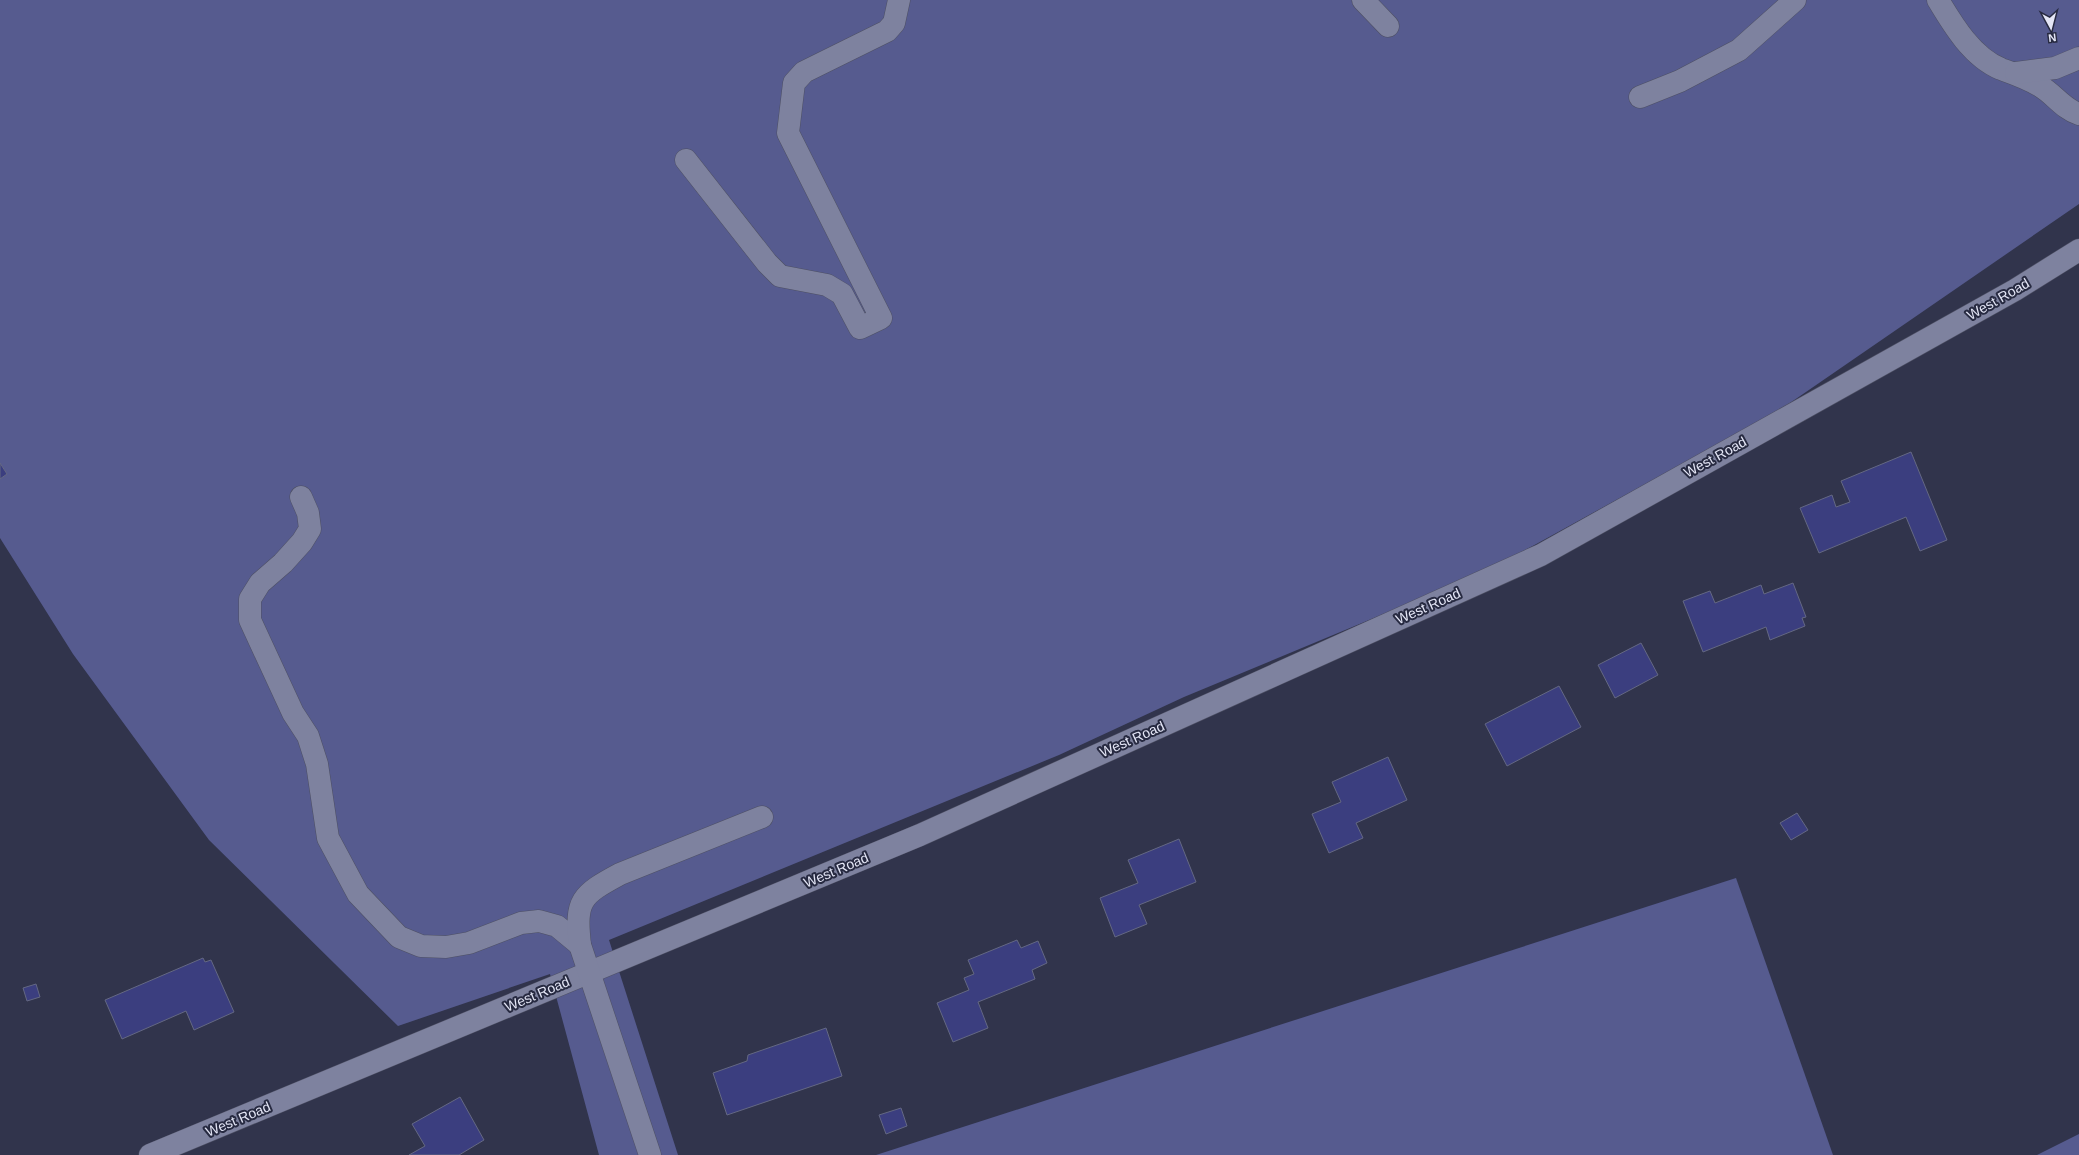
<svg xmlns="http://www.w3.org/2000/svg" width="2079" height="1155" viewBox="0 0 2079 1155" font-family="Helvetica,sans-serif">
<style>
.green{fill:#565b8f}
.building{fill:#3b3e7f;stroke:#646883}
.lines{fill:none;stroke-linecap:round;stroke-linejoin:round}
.minor-casing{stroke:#4e5064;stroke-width:23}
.minor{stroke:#7e829f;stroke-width:22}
.labels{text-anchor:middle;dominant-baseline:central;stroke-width:4;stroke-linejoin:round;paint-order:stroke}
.street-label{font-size:14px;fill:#e4e6f6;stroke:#272a41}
</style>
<rect width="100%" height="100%" fill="#31344c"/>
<g class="green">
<polygon points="0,0 2079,0 2079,204 1777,412 1487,571 1184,697 1059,755 609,940 678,1155 599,1155 550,974 398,1026 209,840 73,654 0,538"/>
<polygon points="1736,878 1833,1155 876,1155"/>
<polygon points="2079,1134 2079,1155 2037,1155"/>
</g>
<g class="building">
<polygon points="1911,452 1947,540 1920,551 1906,517 1819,553 1800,508 1832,495 1836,507 1850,502 1841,481"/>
<polygon points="0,463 7,474 0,479"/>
<polygon points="1793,583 1806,617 1802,618 1805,626 1770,640 1766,627 1703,652 1683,601 1710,591 1715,603 1761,585 1764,594"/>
<polygon points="1641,643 1658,675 1615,698 1598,665"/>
<polygon points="1559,686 1581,727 1507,766 1485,724"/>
<polygon points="1388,757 1407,800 1356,823 1363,838 1329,853 1312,814 1341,802 1332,782"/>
<polygon points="1797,813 1808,830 1791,840 1780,823"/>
<polygon points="1179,839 1196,882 1139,905 1147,924 1115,937 1100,898 1138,883 1128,860"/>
<polygon points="1017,940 1021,948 1038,941 1047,963 1032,970 1035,979 978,1002 988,1028 953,1042 937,1003 969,990 964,978 974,974 968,960"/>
<polygon points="203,958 205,962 211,960 234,1012 194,1030 186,1011 122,1039 105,1000"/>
<polygon points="36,984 40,997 27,1001 23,988"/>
<polygon points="826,1028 842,1076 727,1115 713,1073 747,1061 748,1055"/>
<polygon points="460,1097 484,1140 459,1155 409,1155 425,1146 412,1124"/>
<polygon points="901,1108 907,1126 886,1134 879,1115"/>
</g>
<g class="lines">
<defs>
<g id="minor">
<polyline points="1363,0 1388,26"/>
<path d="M1938 0C1953 25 1972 57 2001 69 2015 74 2027 78 2040 86 2054 94 2063 109 2079 114"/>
<polyline points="2016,73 2055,68 2079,58"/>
<polyline points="1640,97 1680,81 1739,50 1795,0"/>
<polyline points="686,160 767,263 780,276 827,285 842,294 860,328 881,318 788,133 794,83 804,72 887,31 894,23 899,0"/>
<polyline points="301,497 308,513 310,529 302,542 283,563 260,583 250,599 250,620 293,713 308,736 317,764 328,838 358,894 399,937 421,946 446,947 469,943 521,923 539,921 557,926 580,945"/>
<polyline points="150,1155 920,835 1541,555 2015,290 2079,250"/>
<path d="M650 1155 580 945C575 900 581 895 620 874L762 817"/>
</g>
</defs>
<use href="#minor" class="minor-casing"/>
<use href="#minor" class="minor"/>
</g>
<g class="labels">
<g class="street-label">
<text transform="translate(1998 299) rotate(-30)">West Road</text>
<text transform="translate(1715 457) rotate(-29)">West Road</text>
<text transform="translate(1428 606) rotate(-24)">West Road</text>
<text transform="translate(1132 739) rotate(-24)">West Road</text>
<text transform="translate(836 870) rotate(-23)">West Road</text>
<text transform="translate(537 994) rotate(-23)">West Road</text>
<text transform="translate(238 1119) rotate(-23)">West Road</text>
</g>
</g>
<g transform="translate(2051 28) rotate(173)" stroke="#272a41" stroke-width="3" paint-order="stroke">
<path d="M0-3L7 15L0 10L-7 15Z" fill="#e4e6f6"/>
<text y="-6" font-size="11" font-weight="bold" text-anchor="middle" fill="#e4e6f6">N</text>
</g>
</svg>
